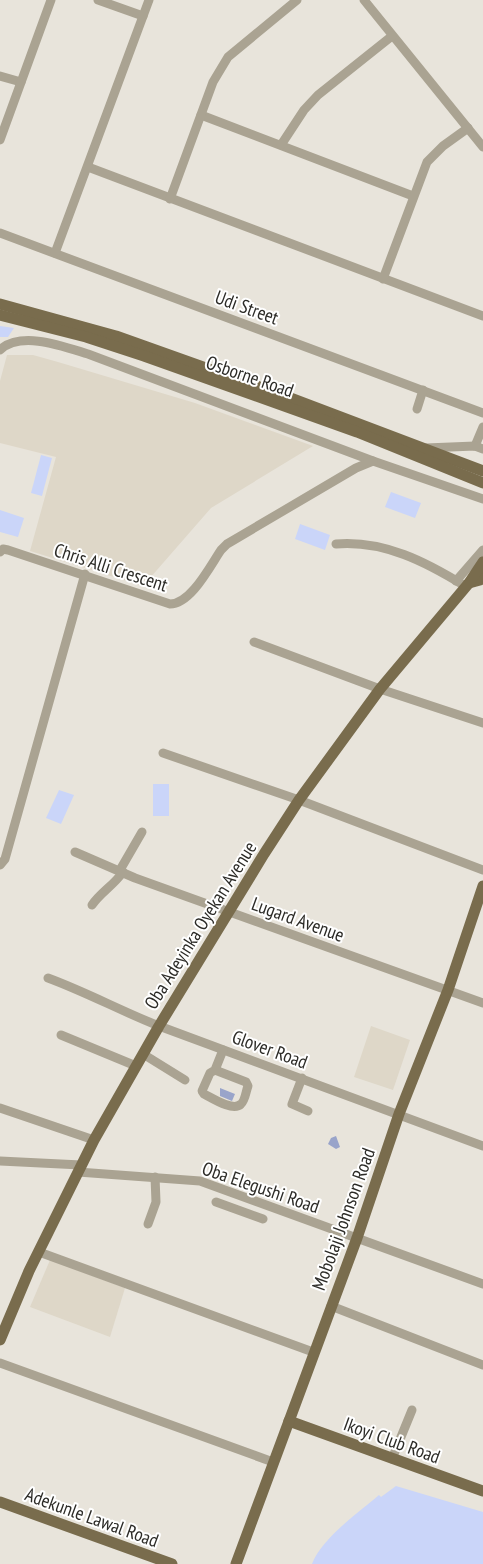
<svg xmlns="http://www.w3.org/2000/svg" width="483" height="1564" viewBox="0 0 483 1564" font-family="'PT Sans Narrow',sans-serif">
<style>
.built{fill:#ded7c8}
.green{fill:#cad5f9}
.water{fill:#99a4ca}
.lines{fill:none;stroke-linecap:round;stroke-linejoin:round}
.minor{stroke:#aaa392;stroke-width:9}
.major{stroke:#796c4d;stroke-width:11}
.labels{text-anchor:middle;dominant-baseline:central;stroke-width:4;stroke-linejoin:round;paint-order:stroke}
.street-label{font-size:19px;fill:#2c2b27;stroke:#fff}
</style>
<rect width="100%" height="100%" fill="#e8e4db"/>
<g class="built">
<polygon points="7,355 33,355 58,362 195,403 313,446 211,508 143,586 30,551 56,457 0,443 0,381"/>
<polygon points="371,1026 410,1040 393,1090 354,1077"/>
<polygon points="50,1260 125,1288 110,1337 30,1307"/>
</g>
<g class="green">
<polygon points="0,326 14,328 8,337 0,337"/>
<polygon points="41,455 52,458 42,496 31,493"/>
<polygon points="391,492 421,503 415,518 385,507"/>
<polygon points="0,510 24,518 18,537 0,532"/>
<polygon points="300,524 330,535 325,550 295,539"/>
<rect x="153" y="784" width="16" height="32"/>
<polygon points="59,790 74,795 61,824 46,818"/>
<path d="M396 1486 483 1512V1564H312C322 1538 358 1513 379 1495L381 1497Z"/>
</g>
<g class="water">
<polygon points="220,1088 235,1094 232,1101 220,1096"/>
<polygon points="336,1136 340,1147 336,1149 328,1144 331,1138"/>
</g>
<g class="lines">
<g class="minor">
<polyline points="98,0 143,16"/>
<polyline points="364,0 483,147"/>
<polyline points="0,76 21,82"/>
<polyline points="201,115 413,196"/>
<polyline points="0,140 51,0"/>
<polyline points="281,145 304,110 318,95 392,36"/>
<polyline points="88,167 483,316"/>
<polyline points="170,199 213,82 228,57 297,0"/>
<polyline points="0,233 483,413"/>
<polyline points="55,253 149,0"/>
<polyline points="383,279 427,162 443,146 468,128"/>
<path d="M0 350C21 330 65 347 88 354L373 461 483 499"/>
<polyline points="417,409 423,390"/>
<polyline points="475,446 483,427"/>
<polyline points="426,448 475,446 483,449"/>
<path d="M336 544C384 540 426 562 465 586"/>
<path d="M0 552 3 549 8 550 170 604C191 604 210 566 221 550L227 544 356 468 373 461"/>
<polyline points="456,581 483,550"/>
<polyline points="254,642 380,689 483,723"/>
<polyline points="163,753 299,800 483,870"/>
<polyline points="75,852 135,878 483,1003"/>
<polyline points="0,865 5,859 85,574"/>
<polyline points="120,870 142,832"/>
<path d="M92 905C101 892 113 886 123 872"/>
<path d="M48 978C86 992 121 1011 159 1026L483 1146"/>
<polyline points="61,1035 136,1066"/>
<polyline points="143,1054 185,1080"/>
<path d="M215 1070 246 1082 248 1086C246 1091 245 1101 241 1104 233 1112 212 1098 204 1094L202 1091 210 1073 215 1070 223 1050"/>
<polyline points="302,1078 292,1104 308,1111"/>
<polyline points="0,1108 94,1140"/>
<polyline points="0,1161 81,1165"/>
<polyline points="78,1172 200,1181 483,1284"/>
<polyline points="216,1202 263,1219"/>
<polyline points="148,1224 156,1202 155,1177"/>
<polyline points="39,1252 313,1352"/>
<polyline points="331,1306 483,1365"/>
<polyline points="0,1363 273,1462"/>
<polyline points="392,1459 412,1410"/>
</g>
<g class="major">
<polyline points="0,304 116,336 293,399 483,471"/>
<polyline points="0,315 86,337 144,356 357,432 483,483"/>
<polyline points="469,583 480,580 483,577"/>
<polyline points="0,1340 29,1271 94,1140 159,1026 264,854 299,800 380,689 469,583 483,562"/>
<polyline points="289,1421 483,1491"/>
<polyline points="0,1502 172,1564"/>
<polyline points="236,1564 357,1238 399,1114 448,990 483,886"/>
</g>
</g>
<g class="labels">
<g class="street-label">
<text transform="translate(247 307) rotate(20)">Udi Street</text>
<text transform="translate(250 376) rotate(19)">Osborne Road</text>
<text transform="translate(111 567) rotate(18)">Chris Alli Crescent</text>
<text transform="translate(298 919) rotate(20)">Lugard Avenue</text>
<text transform="translate(200 925) rotate(-58)">Oba Adeyinka Oyekan Avenue</text>
<text transform="translate(270 1049) rotate(20)">Glover Road</text>
<text transform="translate(261 1187) rotate(19)">Oba Elegushi Road</text>
<text transform="translate(343 1219) rotate(-70)">Mobolaji Johnson Road</text>
<text transform="translate(392 1440) rotate(20)">Ikoyi Club Road</text>
<text transform="translate(92 1517) rotate(20)">Adekunle Lawal Road</text>
</g>
</g>
</svg>
